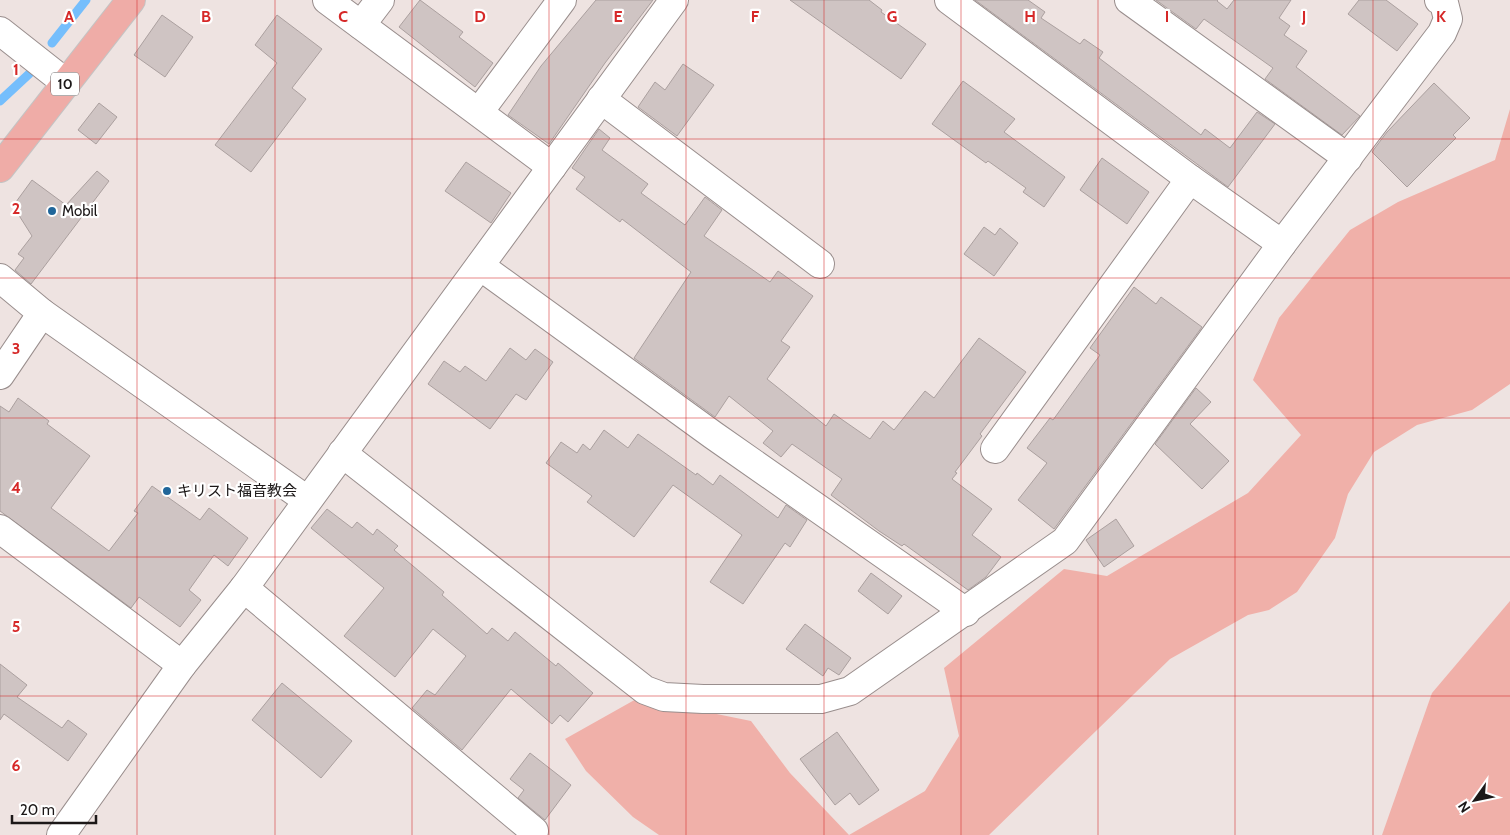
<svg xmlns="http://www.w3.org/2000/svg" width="1510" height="835" viewBox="0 0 1510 835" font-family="Cabin,'Noto Sans JP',sans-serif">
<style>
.green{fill:#f0b0a9}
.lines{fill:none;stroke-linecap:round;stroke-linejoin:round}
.stream{stroke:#75befc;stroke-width:9}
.building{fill:#cfc4c3;stroke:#aba09f}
.minor-casing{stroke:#998e8d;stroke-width:30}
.major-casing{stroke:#c4c3c3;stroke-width:30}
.minor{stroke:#fff;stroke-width:28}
.major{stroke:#efaca7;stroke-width:28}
.grid{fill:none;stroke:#d62828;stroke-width:1;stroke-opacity:0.55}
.poi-dot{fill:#20669a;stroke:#fff;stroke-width:2}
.labels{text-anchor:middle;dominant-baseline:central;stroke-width:4.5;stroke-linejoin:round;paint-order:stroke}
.shield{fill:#fff;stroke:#605d5d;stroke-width:1}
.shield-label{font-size:14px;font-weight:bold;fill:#1c1818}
.poi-label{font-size:15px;fill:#1c1818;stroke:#fff;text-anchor:start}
.grid-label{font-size:16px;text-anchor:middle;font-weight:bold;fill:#d62828;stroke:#fff;stroke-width:4.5;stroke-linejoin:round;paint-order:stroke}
</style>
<rect width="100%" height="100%" fill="#eee3e1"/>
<g class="green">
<polygon points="1510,109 1510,384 1472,410 1417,425 1374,452 1348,494 1335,538 1297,592 1269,610 1248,615 1170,659 989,835 849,835 925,791 959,736 944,668 1064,569 1107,576 1248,493 1301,435 1253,380 1279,318 1350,230 1398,202 1495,160"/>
<polygon points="1510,601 1510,835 1382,835 1432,693"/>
<polygon points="638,698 751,721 790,773 849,835 659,835 633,817 586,771 565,739"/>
</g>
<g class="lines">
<g class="stream">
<polyline points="52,43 86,0"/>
<polyline points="0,101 29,74"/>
</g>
</g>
<g class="building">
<polygon points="420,0 463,32 459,37 493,63 475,87 399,27"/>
<polygon points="596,0 653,0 605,63 549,144 508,115 541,66"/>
<polygon points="790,0 869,0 882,10 881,12 926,44 901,79"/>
<polygon points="975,0 1028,0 1045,12 1041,18 1080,44 1084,39 1103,52 1099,58 1164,107 1201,135 1205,129 1230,148 1257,112 1275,124 1228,187"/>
<polygon points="1156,0 1218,0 1217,1 1227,9 1234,0 1291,0 1279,18 1290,26 1284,35 1307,51 1296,67 1360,116 1342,135 1265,79 1273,68 1204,19 1196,29"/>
<polygon points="1359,0 1386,0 1418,24 1397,51 1348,14"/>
<polygon points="162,15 193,37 165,77 134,55"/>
<polygon points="277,15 322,49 292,88 306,99 251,172 215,145 277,63 255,45"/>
<polygon points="683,64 714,85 677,136 638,107 655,82 665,90"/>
<polygon points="963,81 1015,119 1004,132 1065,177 1044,207 1023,192 1026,188 988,161 986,163 932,124"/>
<polygon points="1434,83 1470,118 1453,135 1456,138 1407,187 1372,152 1387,132"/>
<polygon points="99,103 117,117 96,144 78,130"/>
<polygon points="599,129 610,138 602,150 648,184 641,193 685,225 705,197 722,210 704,236 770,282 778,271 813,296 781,341 790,347 767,379 826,426 834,414 870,439 883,421 894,430 925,391 934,398 979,338 1026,372 980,434 982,436 955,472 957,473 952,479 992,509 972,535 1001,557 986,577 968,590 904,544 902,546 879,531 831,495 842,479 792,444 781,457 763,443 773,431 729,396 715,417 634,358 691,272 622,219 620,222 576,189 585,177 572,168"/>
<polygon points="1102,158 1149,192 1127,224 1080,190"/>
<polygon points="466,162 511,193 491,223 445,191"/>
<polygon points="97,171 109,181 31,284 15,270 24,258 18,254 32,236 13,206 32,180 66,205"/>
<polygon points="984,227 995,235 1000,228 1018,243 994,276 964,254"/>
<polygon points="1134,287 1156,304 1161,297 1202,327 1054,529 1018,500 1047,463 1027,448 1050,418 1053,420 1100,355 1090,348"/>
<polygon points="510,348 526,360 535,349 553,362 526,400 516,394 490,429 428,384 444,361 460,372 465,366 486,381"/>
<polygon points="1196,388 1211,402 1190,424 1229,461 1202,489 1155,444"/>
<polygon points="18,398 49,421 47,424 90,456 51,508 109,551 138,513 134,511 152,486 200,520 209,508 248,538 228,566 214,555 189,590 201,600 180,627 139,597 131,608 0,511 0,406 9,412"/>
<polygon points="604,430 628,448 638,434 696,475 697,473 713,485 720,475 778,518 786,505 807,520 790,547 785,543 743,604 710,582 742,535 673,485 634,537 587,502 592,496 546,463 561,442 577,453 583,444 590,450"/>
<polygon points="327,509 352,528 357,522 373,535 377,529 398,546 394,550 444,592 442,595 487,634 492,628 508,641 515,632 556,666 558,663 593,693 568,722 560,715 552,724 511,689 462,750 412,708 427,690 435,695 466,656 433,629 395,677 344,636 384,588 311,528"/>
<polygon points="1116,519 1134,546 1104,567 1086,540"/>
<polygon points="871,573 902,596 888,614 858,591"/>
<polygon points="805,624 851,658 839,675 828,668 823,676 786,649"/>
<polygon points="0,664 27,685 17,697 62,728 68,720 87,734 68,761 4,714 0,720"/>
<polygon points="282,683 352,741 321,778 252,720"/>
<polygon points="837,732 879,790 859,805 850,793 835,805 800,759"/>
<polygon points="530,753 571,785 545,820 518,798 524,790 510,779"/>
</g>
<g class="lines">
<defs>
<g id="minor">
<polyline points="327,0 552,167"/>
<polyline points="949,0 1190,179 1282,244"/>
<polyline points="1129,0 1348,158"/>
<polyline points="361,25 380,0"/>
<polyline points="0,31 66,83"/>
<polyline points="601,99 820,264"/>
<polyline points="479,112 562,0"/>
<polyline points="480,266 713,435 966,612"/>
<polyline points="0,278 42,313 307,500"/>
<polyline points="0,375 42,313"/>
<polyline points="995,449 1190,179"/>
<polyline points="342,453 645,690 664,697 703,699 821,699 850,691 1065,541 1282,244 1442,33 1448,19 1444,3 1439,0"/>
<polyline points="0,529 182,665"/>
<polyline points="244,588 534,831"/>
<polyline points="61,835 182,665 244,588 674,0"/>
</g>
<polyline id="major" points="0,168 131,0"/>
</defs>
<use href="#minor" class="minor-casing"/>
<use href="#major" class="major-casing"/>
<use href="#minor" class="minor"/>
<use href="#major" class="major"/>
</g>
<path class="grid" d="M137 0V835M275 0V835M412 0V835M549 0V835M686 0V835M824 0V835M961 0V835M1098 0V835M1235 0V835M1373 0V835M0 139H1510M0 278H1510M0 418H1510M0 557H1510M0 696H1510"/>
<g class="poi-dot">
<circle cx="52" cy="211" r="5"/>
<circle cx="167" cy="491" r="5"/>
</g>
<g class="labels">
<rect class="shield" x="51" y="72.5" width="28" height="23" rx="4"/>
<g class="shield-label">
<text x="65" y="84">10</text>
</g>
<g class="poi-label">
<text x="62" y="211">Mobil</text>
<text x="177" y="491">キリスト福音教会</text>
</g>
</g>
<g class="grid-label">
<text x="69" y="22">A</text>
<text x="206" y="22">B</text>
<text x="343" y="22">C</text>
<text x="480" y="22">D</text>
<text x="618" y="22">E</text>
<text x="755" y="22">F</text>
<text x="892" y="22">G</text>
<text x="1030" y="22">H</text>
<text x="1167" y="22">I</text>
<text x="1304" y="22">J</text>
<text x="1441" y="22">K</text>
<text x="16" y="75">1</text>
<text x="16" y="214">2</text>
<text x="16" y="354">3</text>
<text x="16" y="493">4</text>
<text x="16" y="632">5</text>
<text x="16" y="771">6</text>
</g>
<g transform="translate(1475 800) rotate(237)" stroke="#ffffff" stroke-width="4" paint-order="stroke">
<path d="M0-4L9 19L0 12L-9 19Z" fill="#1c1818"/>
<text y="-8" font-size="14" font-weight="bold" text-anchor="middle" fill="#1c1818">N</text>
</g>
<path d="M12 815v8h84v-8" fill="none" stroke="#1c1818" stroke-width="2.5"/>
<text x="20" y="815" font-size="15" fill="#1c1818" stroke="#ffffff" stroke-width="4" paint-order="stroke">20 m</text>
</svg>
